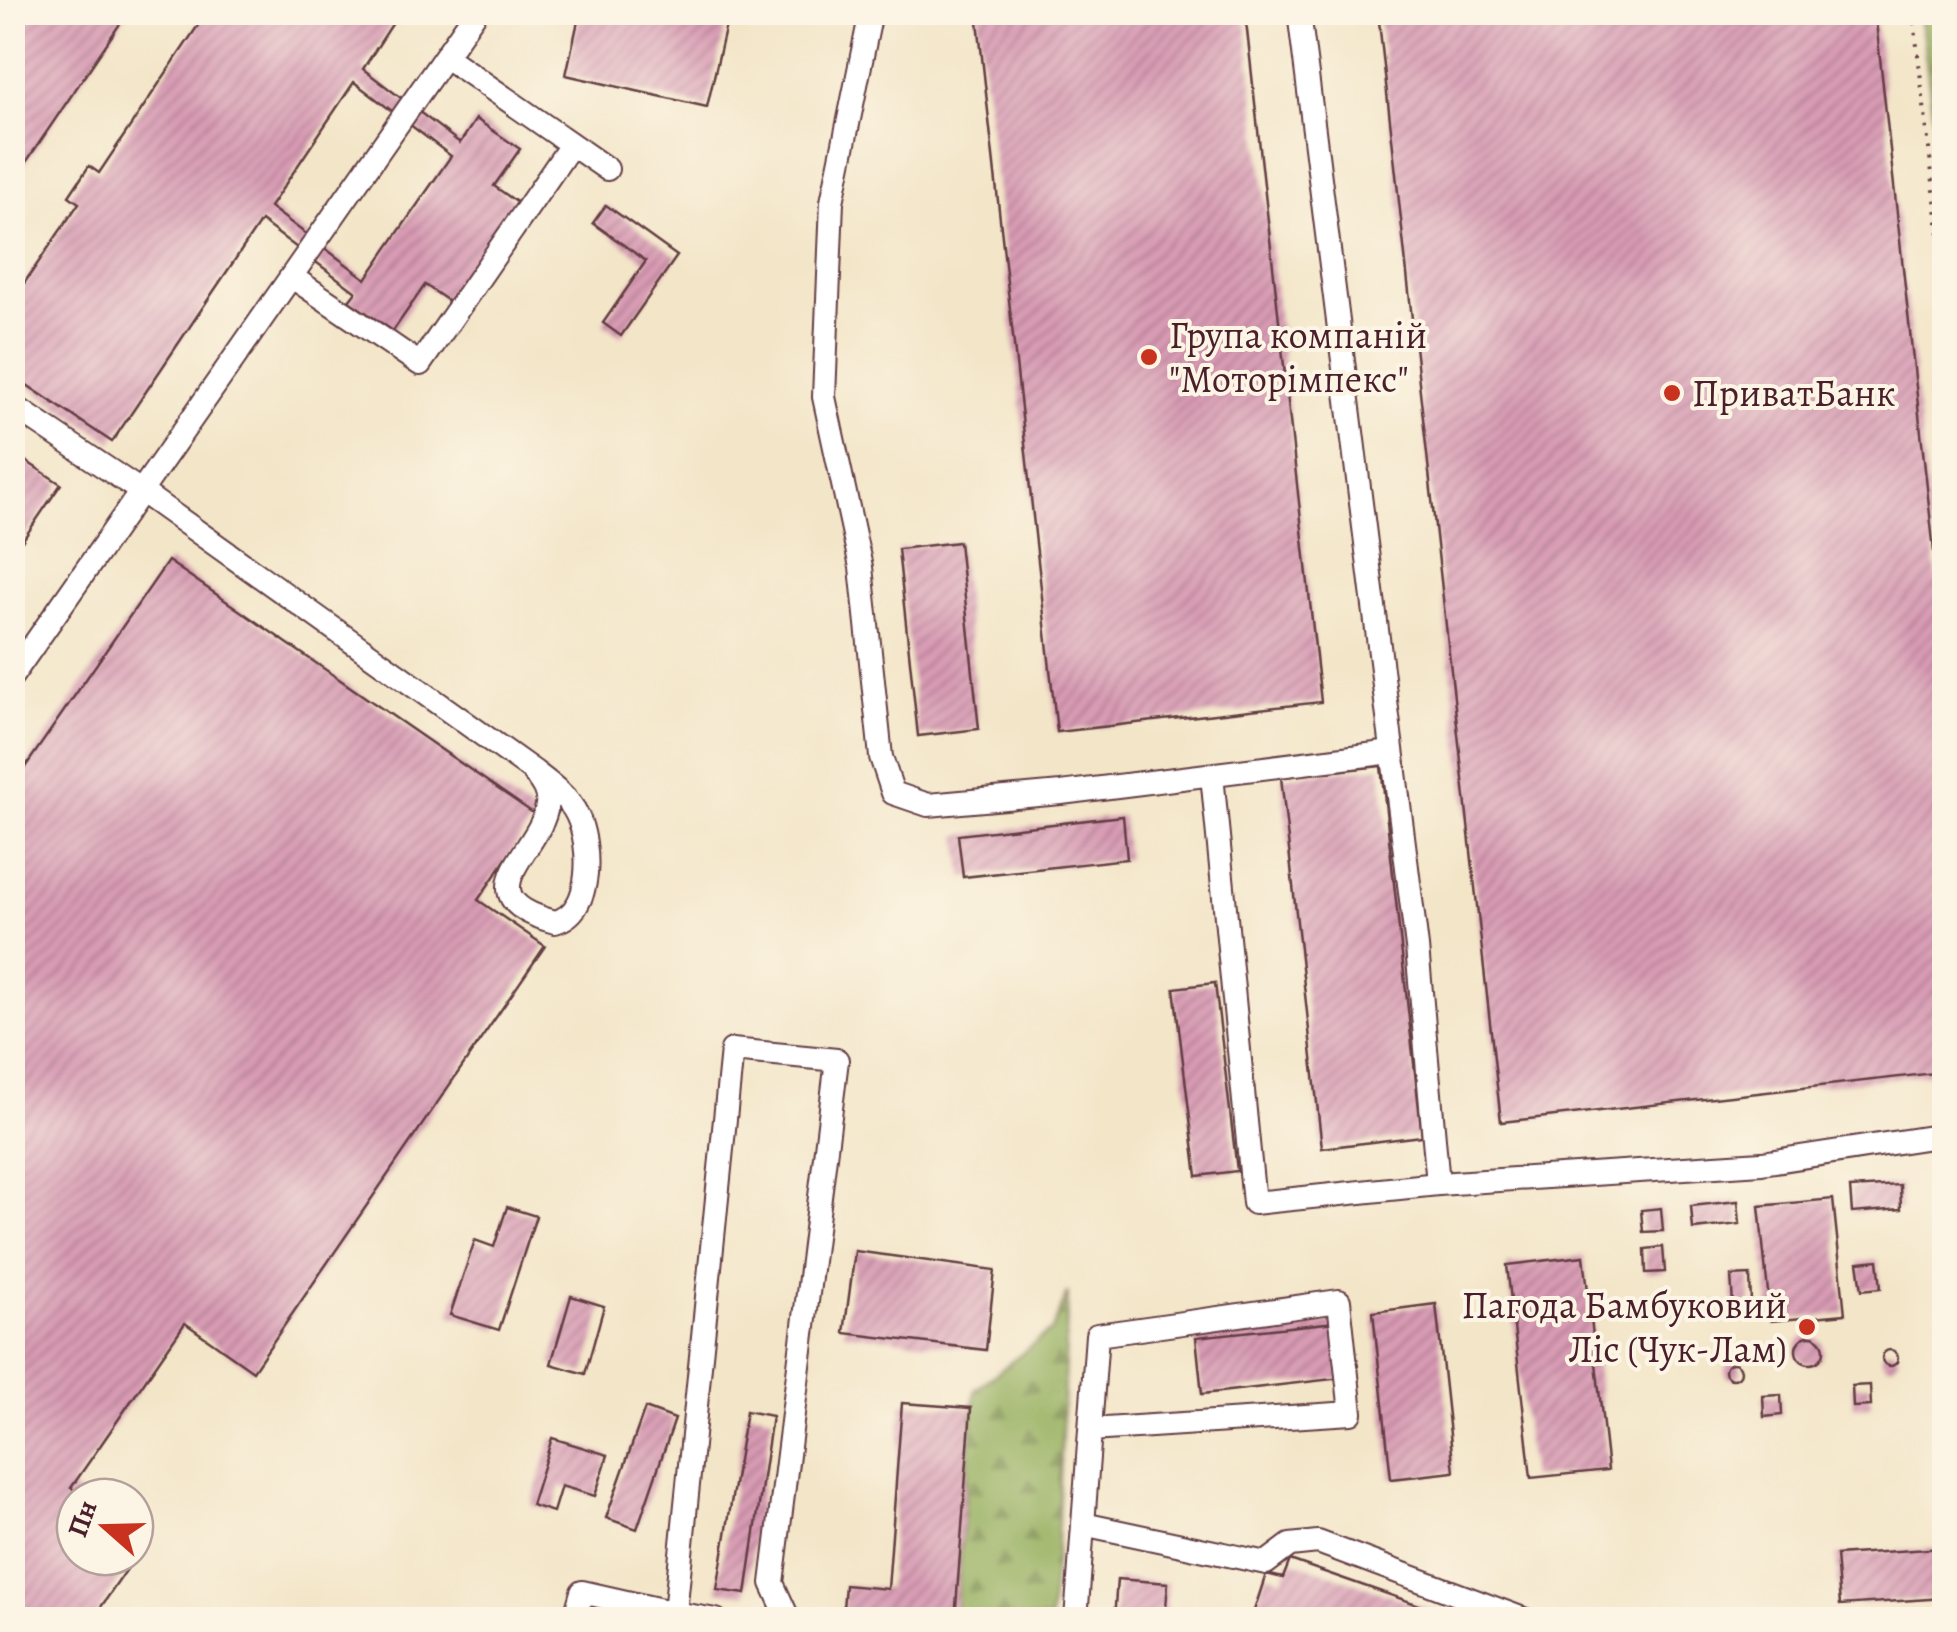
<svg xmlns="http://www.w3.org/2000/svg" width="1957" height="1632" viewBox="0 0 1957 1632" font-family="Alegreya,serif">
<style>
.forest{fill:url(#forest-firs);stroke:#706846;stroke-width:2.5}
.building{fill:url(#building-hatch);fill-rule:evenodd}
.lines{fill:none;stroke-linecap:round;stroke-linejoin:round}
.minor-casing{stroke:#633d43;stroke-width:26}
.path{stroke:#633d43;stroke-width:4;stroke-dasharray:2.5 8;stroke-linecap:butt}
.minor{stroke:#fff;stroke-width:22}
.poi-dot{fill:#c8321e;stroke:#fcf5e5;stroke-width:4}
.labels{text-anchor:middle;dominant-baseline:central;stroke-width:8;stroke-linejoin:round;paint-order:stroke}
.poi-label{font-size:38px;fill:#4a1f2b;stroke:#fcf5e5;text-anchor:start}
</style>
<defs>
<pattern id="forest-firs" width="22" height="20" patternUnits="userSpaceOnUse" patternTransform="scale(2.5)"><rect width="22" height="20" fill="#97b061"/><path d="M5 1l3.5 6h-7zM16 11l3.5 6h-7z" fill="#7d8f50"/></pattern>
<pattern id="building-hatch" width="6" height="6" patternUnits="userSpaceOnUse" patternTransform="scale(2.5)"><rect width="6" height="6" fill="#d89bb4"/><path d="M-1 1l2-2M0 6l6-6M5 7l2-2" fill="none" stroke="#b17e93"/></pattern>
</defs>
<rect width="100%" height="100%" fill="#fcf5e5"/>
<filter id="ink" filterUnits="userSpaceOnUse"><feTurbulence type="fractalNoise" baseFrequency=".01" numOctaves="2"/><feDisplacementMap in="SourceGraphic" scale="20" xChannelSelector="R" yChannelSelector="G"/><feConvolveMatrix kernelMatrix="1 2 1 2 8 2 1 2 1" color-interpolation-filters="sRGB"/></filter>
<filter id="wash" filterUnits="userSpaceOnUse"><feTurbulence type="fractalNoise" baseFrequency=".0048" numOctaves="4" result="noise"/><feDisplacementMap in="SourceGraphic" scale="40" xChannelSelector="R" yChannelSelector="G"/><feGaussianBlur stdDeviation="2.25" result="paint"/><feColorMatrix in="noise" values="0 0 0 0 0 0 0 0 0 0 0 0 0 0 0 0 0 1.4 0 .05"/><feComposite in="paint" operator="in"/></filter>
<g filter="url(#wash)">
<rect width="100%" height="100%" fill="#f3e5c8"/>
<g class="forest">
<polygon points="1920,13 1944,13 1944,202"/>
<polygon points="1068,1293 1057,1546 1050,1619 955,1619 975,1390 1052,1330"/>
</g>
<g id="blocks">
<g class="building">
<polygon points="27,12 128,12 12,183 12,33"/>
<path d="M207 12H400L363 69 460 143 476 119 520 149 494 186 518 203 450 302 425 285 393 331 349 301 356 292 261 221 112 442 12 375V301L79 203 69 196 89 166 99 173ZM354 82 451 156 366 279 270 207Z"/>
<polygon points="580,12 729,12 707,107 566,75"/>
<polygon points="977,12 1245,12 1321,702 1057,732"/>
<polygon points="1378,12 1875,12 1944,643 1944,1072 1501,1122"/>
<polygon points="606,205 677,256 621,336 603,323 646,261 593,223"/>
<polygon points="12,452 61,484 12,556"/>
<polygon points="959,542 979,729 918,736 898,549"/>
<polygon points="168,561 536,815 478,900 545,946 253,1371 185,1323 71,1488 84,1497 75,1497 75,1557 135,1557 135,1532 147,1540 92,1620 12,1620 12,786"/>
<polygon points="1381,766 1422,1136 1322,1148 1281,777"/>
<polygon points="1123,816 1127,859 963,877 958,835"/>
<polygon points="1215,983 1237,1171 1197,1176 1174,988"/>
<polygon points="1900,1185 1901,1209 1852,1213 1850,1188"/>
<polygon points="1833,1199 1845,1314 1771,1321 1759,1206"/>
<polygon points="1738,1201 1740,1224 1693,1229 1691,1206"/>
<polygon points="507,1207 536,1216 499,1330 450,1315 475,1240 494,1247"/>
<polygon points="1661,1208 1663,1231 1643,1232 1641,1210"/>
<polygon points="1663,1247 1665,1272 1646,1273 1645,1249"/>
<polygon points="855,1251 995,1270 986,1350 844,1333"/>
<polygon points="1584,1256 1608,1470 1531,1478 1507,1265"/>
<polygon points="1878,1260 1881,1288 1862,1290 1858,1262"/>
<polygon points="1750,1275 1751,1303 1733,1304 1731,1276"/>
<polygon points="571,1296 604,1306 585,1374 551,1364"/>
<polygon points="1436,1304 1454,1472 1391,1479 1373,1312"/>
<polygon points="1336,1322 1342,1378 1202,1394 1196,1337"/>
<circle cx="1810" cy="1350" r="14"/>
<circle cx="1890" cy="1358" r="8"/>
<circle cx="1733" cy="1371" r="8"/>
<polygon points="1870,1385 1871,1406 1853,1407 1852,1386"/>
<polygon points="1781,1395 1782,1415 1764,1417 1763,1396"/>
<polygon points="902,1403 971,1408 955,1620 842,1620 845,1585 888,1589"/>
<polygon points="645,1408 675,1419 637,1529 606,1518"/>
<polygon points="746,1411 772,1416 746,1594 717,1590"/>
<polygon points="552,1438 608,1455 595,1496 561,1486 553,1512 531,1505"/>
<polygon points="1944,1548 1944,1598 1840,1605 1836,1555"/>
<polygon points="1290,1560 1459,1619 1459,1620 1251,1620 1266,1574 1283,1578"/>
<polygon points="1117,1579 1168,1583 1165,1620 1114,1620"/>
</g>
</g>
</g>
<g filter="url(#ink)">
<use href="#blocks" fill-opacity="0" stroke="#633d43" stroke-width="2.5"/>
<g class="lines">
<defs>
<g id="minor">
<polyline points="871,12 832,202 824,397 861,567 881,757 893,793 928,805 1061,793 1392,752"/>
<polyline points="1299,12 1417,947 1438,1184"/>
<polyline points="446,57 607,169"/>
<polyline points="292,277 420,364 571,145"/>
<path d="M12 405 139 490 532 770C549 783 568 796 577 815 591 844 594 912 555 922 459 897 542 850 547 805 549 791 540 781 532 770"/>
<polyline points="12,676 476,12"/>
<polyline points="1212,775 1254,1203 1438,1184 1762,1163 1944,1135"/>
<polyline points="1083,1524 1266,1563 1290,1545 1318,1542 1526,1620"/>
<polyline points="675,1613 716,1620"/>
<polyline points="574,1620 582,1592 675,1613 732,1050 837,1060 772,1583 789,1620"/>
<polyline points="1076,1620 1097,1335 1339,1301 1351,1413 1090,1430"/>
</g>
</defs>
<use href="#minor" class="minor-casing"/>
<polyline class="path" points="1913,12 1944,276"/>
<use href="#minor" class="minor"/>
</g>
</g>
<g class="poi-dot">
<circle cx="1149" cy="357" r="10"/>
<circle cx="1672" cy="393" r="10"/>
<circle cx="1807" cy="1327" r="10"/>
</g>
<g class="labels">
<g class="poi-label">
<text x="1169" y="335">Група компаній<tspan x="1169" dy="44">"Моторімпекс"</tspan></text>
<text x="1692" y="393">ПриватБанк</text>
<text x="1787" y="1305" text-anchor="end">Пагода Бамбуковий<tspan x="1787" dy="44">Ліс (Чук-Лам)</tspan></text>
</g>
</g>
<rect width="1957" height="1632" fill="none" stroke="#fcf5e5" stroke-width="50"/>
<g transform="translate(105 1527) rotate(290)"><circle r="48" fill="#fcf5e5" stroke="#b59f9b" stroke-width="2.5"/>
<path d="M0-8L18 38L0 25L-18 38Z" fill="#c8321e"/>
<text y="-15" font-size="28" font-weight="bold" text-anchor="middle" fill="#4a1f2b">Пн</text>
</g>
</svg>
